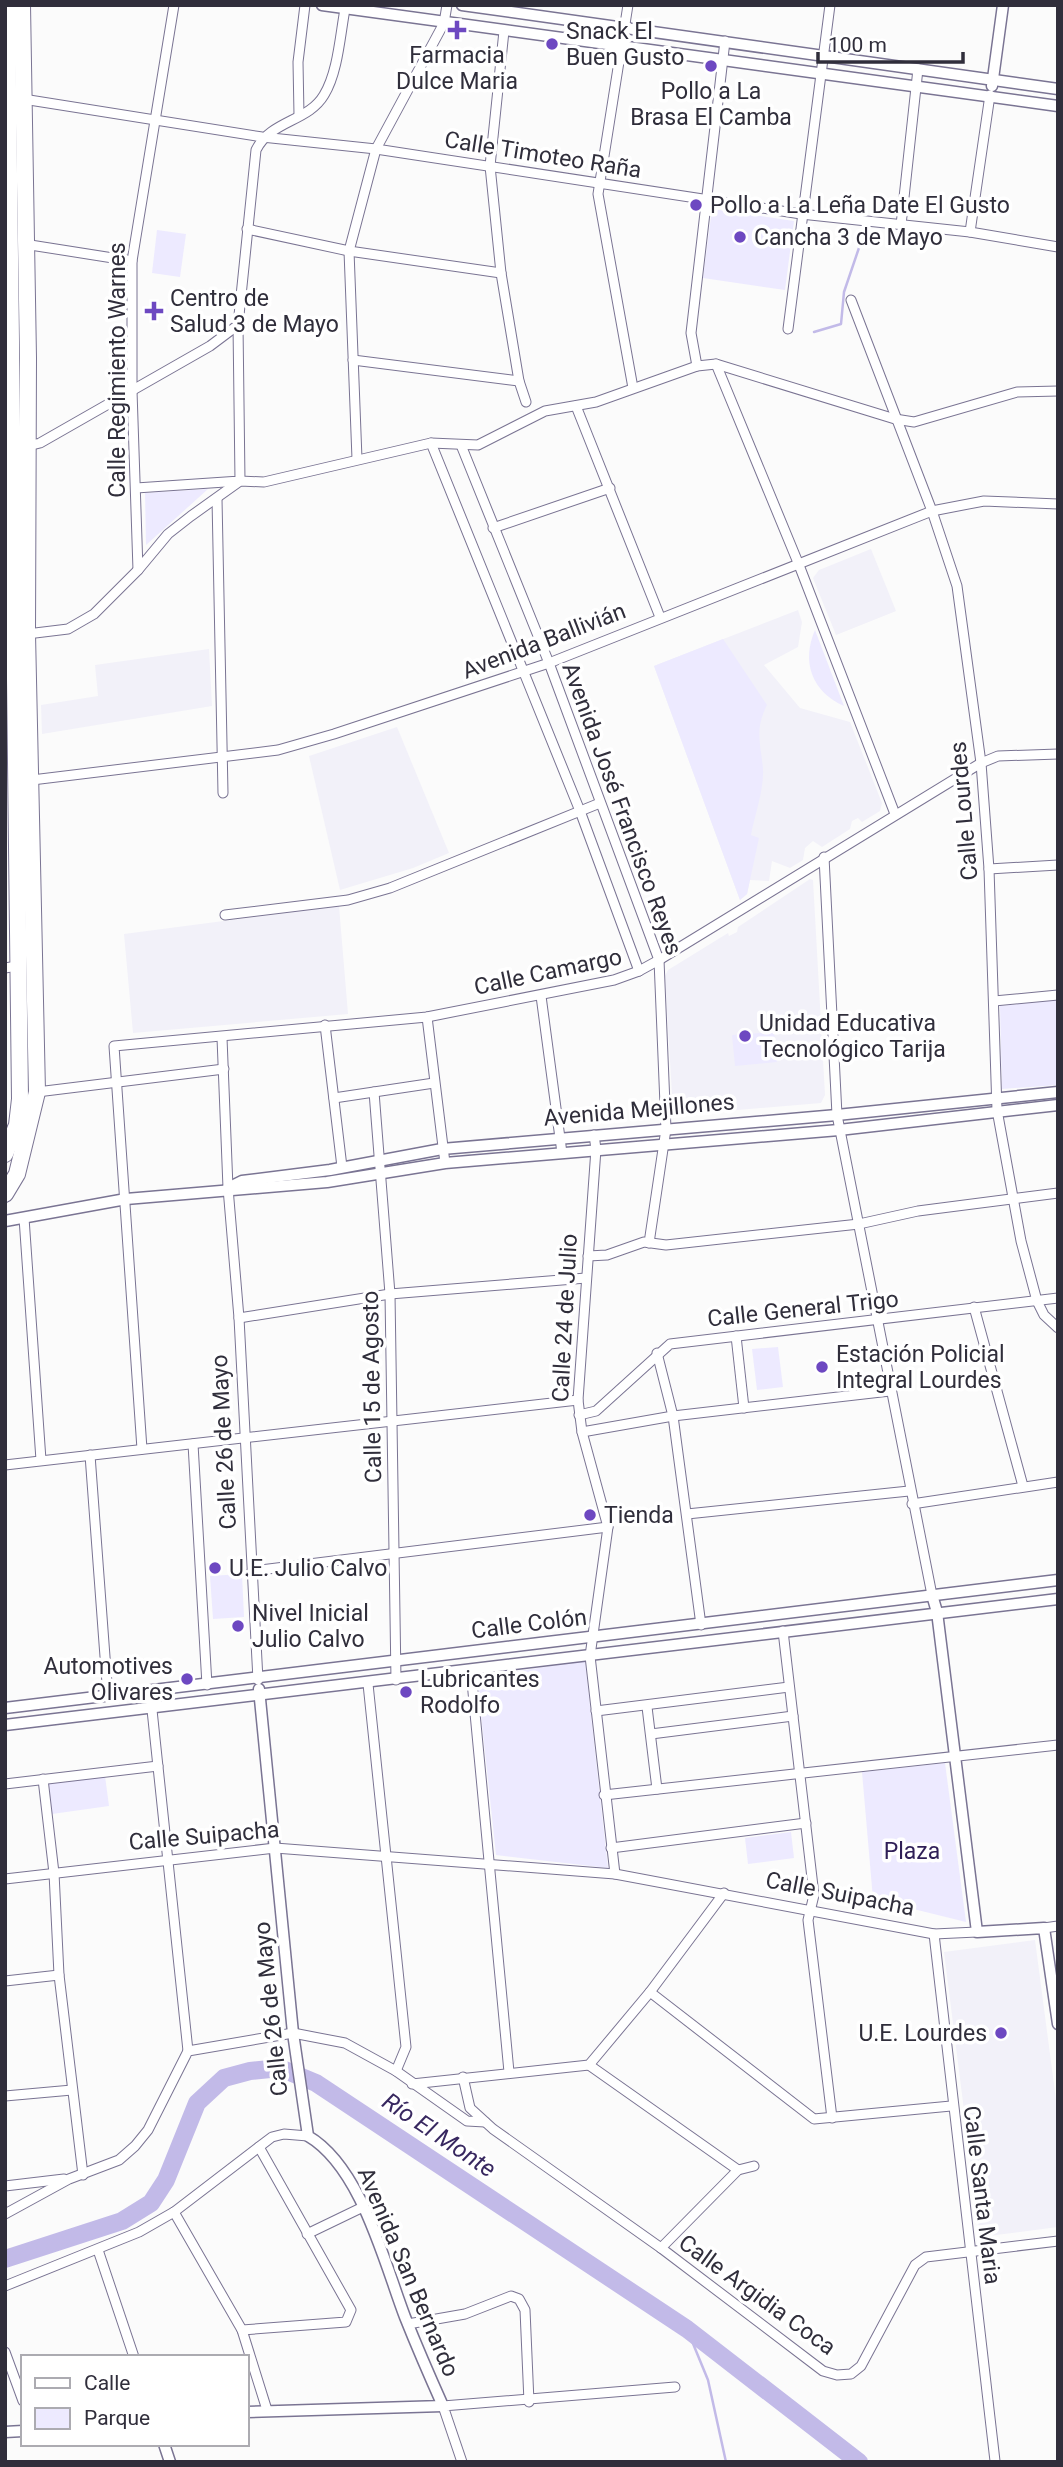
<svg xmlns="http://www.w3.org/2000/svg" width="1063" height="2467" viewBox="0 0 1063 2467" font-family="Roboto,sans-serif">
<style>
.built{fill:#f2f1f9}
.green{fill:#edeaff}
.lines{fill:none;stroke-linecap:round;stroke-linejoin:round}
.stream{stroke:#c2bae8;stroke-width:2.5}
.river{stroke:#c2bae8;stroke-width:18}
.minor-casing{stroke:#7a7493;stroke-width:11}
.tertiary-casing{stroke:#7a7493;stroke-width:13}
.trunk-casing{stroke:#7a7493;stroke-width:18}
.minor{stroke:#fff;stroke-width:9}
.tertiary{stroke:#fff;stroke-width:10}
.trunk{stroke:#fff;stroke-width:16}
.poi-dot{fill:#6d48c1;stroke:#fff;stroke-width:2.5}
.labels{text-anchor:middle;dominant-baseline:central;stroke-width:7;stroke-linejoin:round;paint-order:stroke}
.poi-label{font-size:23px;fill:#302e3b;stroke:#fff;text-anchor:start}
.street-label{font-size:23px;fill:#302e3b;stroke:#fff}
.park-label{font-size:23px;fill:#2f1f57;stroke:#fff}
.water-label{font-size:24px;font-style:italic;fill:#382860;stroke:#fff}
</style>
<rect width="100%" height="100%" fill="#fbfbfb"/>
<g class="built">
<polygon points="871,549 896,611 836,635 813,578 819,570"/>
<polygon points="798,610 802,622 798,647 764,665 800,708 850,722 882,803 880,811 862,822 858,818 852,821 850,829 822,847 813,841 805,848 803,860 790,868 772,861 769,881 750,880 747,894 740,900 654,666"/>
<polygon points="209,649 212,706 42,734 41,705 98,696 95,665"/>
<polygon points="397,727 449,853 413,868 340,890 309,756"/>
<polygon points="810,879 813,880 825,1095 821,1103 678,1115 673,1111 665,976 668,970 728,933 729,936 737,932 738,927"/>
<polygon points="339,906 348,1014 133,1033 124,934"/>
<polygon points="1035,1940 1058,2115 1058,2227 980,2237 944,1952"/>
</g>
<g class="green">
<polygon points="712,209 794,221 785,290 703,278"/>
<polygon points="157,230 186,234 180,277 152,273"/>
<polygon points="208,489 146,545 145,493"/>
<path d="M815 630 844 706C812 692 801 662 815 630Z"/>
<path d="M723 639 767 705C754 730 761 745 763 769 764 790 755 814 751 835L759 838 747 894 740 900 654 666Z"/>
<polygon points="1058,1000 1058,1085 1002,1089 1000,1006"/>
<polygon points="774,1032 777,1062 735,1066 732,1035"/>
<polygon points="778,1347 783,1387 757,1390 752,1349"/>
<polygon points="242,1574 244,1617 213,1619 210,1576"/>
<polygon points="585,1661 608,1868 496,1855 477,1677"/>
<polygon points="945,1763 966,1922 873,1899 862,1772"/>
<polygon points="105,1776 109,1806 52,1814 48,1784"/>
<polygon points="791,1832 794,1858 748,1864 745,1838"/>
</g>
<g class="lines">
<g class="stream">
<polyline points="814,332 841,324 844,292 863,236"/>
<polyline points="687,2329 708,2380 726,2462"/>
</g>
<polyline class="river" points="5,2259 122,2221 151,2203 166,2180 197,2103 224,2078 250,2071 280,2068 316,2083 687,2329 859,2462"/>
<defs>
<g id="minor">
<polyline points="628,5 598,194 633,388"/>
<polyline points="504,31 490,166 501,273 519,381 526,402"/>
<polyline points="23,99 262,137 376,149 801,214 970,232 1058,247"/>
<polyline points="299,115 298,62 305,5"/>
<polyline points="901,225 918,69"/>
<polyline points="247,229 349,251 501,273"/>
<polyline points="970,232 990,95"/>
<polyline points="24,244 132,261"/>
<polyline points="851,300 932,511 957,586 981,763 989,869 997,1110 1021,1241 1037,1301 1044,1315 1058,1328"/>
<polyline points="788,329 830,5"/>
<polyline points="353,360 519,381"/>
<polyline points="716,364 799,565 895,814"/>
<polyline points="697,366 691,333 725,41"/>
<polyline points="576,406 660,617"/>
<polyline points="431,443 580,811 639,971"/>
<polyline points="461,445 549,663 659,960 666,1129 649,1243"/>
<polyline points="24,447 40,443 210,346 238,325"/>
<polyline points="357,459 349,251 376,149 444,23 447,5"/>
<path d="M136 488 240 481 238 325 256 150C271 120 308 122 324 95 338 72 340 36 345 9"/>
<polyline points="217,499 223,793"/>
<polyline points="493,528 610,488"/>
<polyline points="138,570 132,391 132,261 174,5"/>
<polyline points="27,634 68,629 94,614 138,570 168,534 191,516 240,481 264,482 431,443 478,445 545,411 596,402 697,366 716,364 895,419 914,422 1017,392 1058,391"/>
<polyline points="32,780 278,750 334,734 549,663 932,511 984,501 1058,504"/>
<polyline points="824,857 837,1115 932,1595"/>
<polyline points="989,869 1058,865"/>
<polyline points="225,915 348,900 390,888 600,803"/>
<polyline points="5,968 17,966"/>
<polyline points="541,996 562,1153"/>
<polyline points="994,1001 1058,995"/>
<polyline points="427,1017 445,1163"/>
<polyline points="325,1025 342,1167"/>
<polyline points="222,1038 228,1188 239,1318 258,1680"/>
<polyline points="37,1092 224,1069"/>
<polyline points="374,1092 390,1294 396,1680"/>
<polyline points="334,1098 434,1083"/>
<polyline points="594,1135 596,1149 578,1400 582,1432 608,1527 590,1656 615,1874"/>
<polyline points="24,1218 41,1460"/>
<polyline points="588,1256 607,1255 644,1242 666,1245 859,1224 918,1211 1058,1193"/>
<polyline points="974,1307 1023,1486"/>
<polyline points="239,1318 390,1294 586,1278"/>
<polyline points="736,1336 744,1408"/>
<polyline points="657,1353 673,1416 701,1625"/>
<polyline points="579,1415 596,1411 670,1344 1058,1298"/>
<polyline points="582,1432 673,1416 890,1391"/>
<polyline points="193,1444 207,1685"/>
<polyline points="142,1449 114,1046 427,1017 614,980 639,971 659,960 981,763 998,756 1058,754"/>
<polyline points="90,1455 108,1697"/>
<polyline points="5,1465 578,1400"/>
<polyline points="912,1504 1058,1482"/>
<polyline points="687,1514 909,1491"/>
<polyline points="252,1571 608,1527"/>
<polyline points="783,1631 814,1895 808,1920 832,2118"/>
<polyline points="471,1671 509,2072"/>
<polyline points="368,1684 406,2047 396,2071"/>
<polyline points="150,1691 188,2051"/>
<polyline points="647,1707 657,1789"/>
<polyline points="596,1711 789,1687"/>
<polyline points="651,1734 793,1716"/>
<polyline points="43,1779 54,1873 59,1975 83,2175"/>
<polyline points="5,1784 158,1766"/>
<polyline points="604,1795 1058,1745"/>
<polyline points="611,1848 806,1823"/>
<polyline points="5,1879 275,1848 615,1874 934,1934 977,1932"/>
<polyline points="1044,1928 1058,1926"/>
<polyline points="934,1934 995,2461"/>
<polyline points="5,1981 59,1975"/>
<polyline points="650,1992 814,2119 951,2106"/>
<polyline points="589,2065 738,2170"/>
<polyline points="463,2077 470,2108 493,2129 661,2248 738,2170 754,2166"/>
<polyline points="412,2084 589,2065 650,1992 724,1893"/>
<polyline points="5,2096 72,2090"/>
<polyline points="5,2186 64,2179"/>
<polyline points="174,2212 242,2330 267,2410"/>
<polyline points="5,2214 69,2179 119,2160 135,2146 148,2130 188,2051 293,2033 345,2043 396,2071 467,2121 485,2122"/>
<polyline points="307,2234 363,2207"/>
<polyline points="661,2248 823,2371 837,2375 851,2374 861,2366 915,2265 926,2257 1058,2241"/>
<polyline points="98,2250 134,2357"/>
<polyline points="5,2286 139,2232 174,2212 272,2137 284,2134 308,2136"/>
<polyline points="408,2324 465,2314 511,2296 519,2299 525,2310 529,2402"/>
<polyline points="242,2330 346,2322 351,2310 259,2147"/>
<polyline points="5,2352 23,2401"/>
<polyline points="462,2462 443,2406 675,2387"/>
</g>
<g id="tertiary">
<polyline points="322,5 1058,106"/>
<polyline points="462,5 1058,89"/>
<polyline points="992,86 1003,5"/>
<polyline points="228,1188 242,1181 330,1170 442,1149 837,1115 1058,1092"/>
<polyline points="5,1221 126,1199 327,1182 445,1163 839,1130 1058,1105"/>
<polyline points="932,1595 937,1612 977,1932 1044,1928 1058,2024"/>
<polyline points="5,1708 1058,1580"/>
<polyline points="5,1725 1058,1599"/>
<path d="M247 2412 443 2406C430 2377 417 2347 405 2317 384 2262 361 2167 308 2136L293 2033 259 1689"/>
<polyline points="5,2432 23,2431"/>
<polyline points="164,2444 170,2462"/>
</g>
<g id="trunk">
<polyline points="5,1154 17,1125 20,1099 7,5"/>
<polyline points="5,1194 17,1174 37,1092 27,634 28,358 22,5"/>
</g>
</defs>
<use href="#minor" class="minor-casing"/>
<use href="#tertiary" class="tertiary-casing"/>
<use href="#trunk" class="trunk-casing"/>
<use href="#minor" class="minor"/>
<use href="#tertiary" class="tertiary"/>
<use href="#trunk" class="trunk"/>
</g>
<g class="poi-dot">
<path d="M453.5 19.5h7v7h7v7h-7v7h-7v-7h-7v-7h7z"/>
<circle cx="552" cy="44" r="7"/>
<circle cx="711" cy="66" r="7"/>
<circle cx="696" cy="205" r="7"/>
<circle cx="740" cy="237" r="7"/>
<path d="M150.5 300.5h7v7h7v7h-7v7h-7v-7h-7v-7h7z"/>
<circle cx="745" cy="1036" r="7"/>
<circle cx="822" cy="1367" r="7"/>
<circle cx="590" cy="1515" r="7"/>
<circle cx="215" cy="1568" r="7"/>
<circle cx="238" cy="1626" r="7"/>
<circle cx="187" cy="1679" r="7"/>
<circle cx="406" cy="1692" r="7"/>
<circle cx="1001" cy="2033" r="7"/>
</g>
<g class="labels">
<g class="poi-label">
<text x="566" y="31">Snack El<tspan x="566" dy="26">Buen Gusto</tspan></text>
<text x="457" y="55" text-anchor="middle">Farmacia<tspan x="457" dy="26">Dulce Maria</tspan></text>
<text x="711" y="91" text-anchor="middle">Pollo a La<tspan x="711" dy="26">Brasa El Camba</tspan></text>
<text x="710" y="205">Pollo a La Leña Date El Gusto</text>
<text x="754" y="237">Cancha 3 de Mayo</text>
<text x="170" y="298">Centro de<tspan x="170" dy="26">Salud 3 de Mayo</tspan></text>
<text x="759" y="1023">Unidad Educativa<tspan x="759" dy="26">Tecnológico Tarija</tspan></text>
<text x="836" y="1354">Estación Policial<tspan x="836" dy="26">Integral Lourdes</tspan></text>
<text x="604" y="1515">Tienda</text>
<text x="229" y="1568">U.E. Julio Calvo</text>
<text x="252" y="1613">Nivel Inicial<tspan x="252" dy="26">Julio Calvo</tspan></text>
<text x="173" y="1666" text-anchor="end">Automotives<tspan x="173" dy="26">Olivares</tspan></text>
<text x="420" y="1679">Lubricantes<tspan x="420" dy="26">Rodolfo</tspan></text>
<text x="987" y="2033" text-anchor="end">U.E. Lourdes</text>
</g>
<g class="street-label">
<text transform="translate(543 155) rotate(9)">Calle Timoteo Raña</text>
<text transform="translate(117 370) rotate(-90)">Calle Regimiento Warnes</text>
<text transform="translate(544 641) rotate(-21)">Avenida Ballivián</text>
<text transform="translate(622 809) rotate(70)">Avenida José Francisco Reyes</text>
<text transform="translate(964 811) rotate(-95)">Calle Lourdes</text>
<text transform="translate(548 972) rotate(-12)">Calle Camargo</text>
<text transform="translate(639 1110) rotate(-5)">Avenida Mejillones</text>
<text transform="translate(803 1309) rotate(-6)">Calle General Trigo</text>
<text transform="translate(565 1318) rotate(-87)">Calle 24 de Julio</text>
<text transform="translate(372 1387) rotate(-91)">Calle 15 de Agosto</text>
<text transform="translate(224 1442) rotate(-93)">Calle 26 de Mayo</text>
<text transform="translate(529 1624) rotate(-7)">Calle Colón</text>
<text transform="translate(204 1836) rotate(-5)">Calle Suipacha</text>
<text transform="translate(840 1894) rotate(11)">Calle Suipacha</text>
<text transform="translate(271 2009) rotate(-96)">Calle 26 de Mayo</text>
<text transform="translate(982 2195) rotate(83)">Calle Santa Maria</text>
<text transform="translate(408 2272) rotate(67)">Avenida San Bernardo</text>
<text transform="translate(757 2295) rotate(36)">Calle Argidia Coca</text>
</g>
<g class="park-label">
<text x="912" y="1851">Plaza</text>
</g>
<g class="water-label">
<text transform="translate(439 2135) rotate(34)">Río El Monte</text>
</g>
</g>
<rect width="1063" height="2467" fill="none" stroke="#302e3b" stroke-width="14"/>
<rect x="21" y="2355" width="228" height="91" fill="#ffffff" stroke="#acabb1" stroke-width="2"/>
<rect x="35" y="2378" width="35" height="10" fill="#ffffff" stroke="#acabb1" stroke-width="2"/>
<text x="84" y="2390" font-size="21" fill="#302e3b">Calle</text>
<rect x="35" y="2408" width="35" height="21" fill="#edeaff" stroke="#acabb1" stroke-width="2"/>
<text x="84" y="2425" font-size="21" fill="#302e3b">Parque</text>
<path d="M818 52v10h145v-10" fill="none" stroke="#302e3b" stroke-width="3.5"/>
<text x="828" y="52" font-size="21" fill="#302e3b" stroke="#ffffff" stroke-width="5" paint-order="stroke">100 m</text>
</svg>
